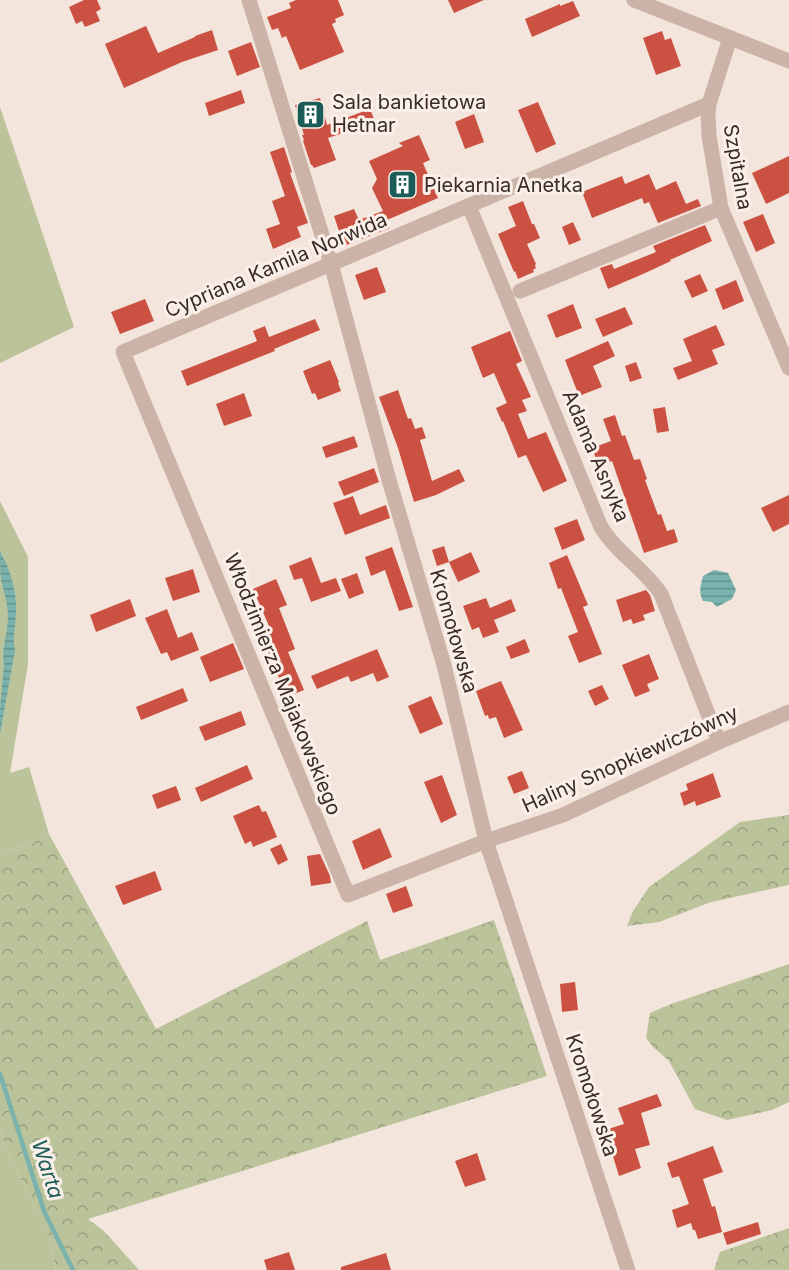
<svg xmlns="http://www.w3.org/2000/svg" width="789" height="1270" viewBox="0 0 789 1270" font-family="Inter,sans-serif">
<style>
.green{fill:#bbc39b}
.forest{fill:url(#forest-crowns)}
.water{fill:url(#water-rules)}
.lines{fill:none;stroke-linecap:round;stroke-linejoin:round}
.stream{stroke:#7ab2ad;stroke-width:4.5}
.building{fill:#cb5242}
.minor{stroke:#ccb3a7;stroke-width:15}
.labels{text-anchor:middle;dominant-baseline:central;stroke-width:6;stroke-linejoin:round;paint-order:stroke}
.poi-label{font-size:20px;fill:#382b28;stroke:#faf0e9;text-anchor:start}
.street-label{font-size:20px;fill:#382b28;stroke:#faf0e9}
.water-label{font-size:21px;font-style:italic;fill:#1c5c58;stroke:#faf0e9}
</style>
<defs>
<pattern id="forest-crowns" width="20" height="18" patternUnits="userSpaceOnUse" patternTransform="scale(1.5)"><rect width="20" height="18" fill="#bbc39b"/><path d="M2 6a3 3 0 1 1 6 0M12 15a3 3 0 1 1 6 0" fill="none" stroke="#999f7e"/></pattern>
<pattern id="water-rules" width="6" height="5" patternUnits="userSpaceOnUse" patternTransform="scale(1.5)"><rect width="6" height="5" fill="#7ab2ad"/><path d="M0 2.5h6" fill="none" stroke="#65918d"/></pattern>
</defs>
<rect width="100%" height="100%" fill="#f3e5dc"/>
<g class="green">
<polygon points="0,107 74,327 0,363"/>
<polygon points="0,501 28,557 28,664 10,773 29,767 49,834 27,846 0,851 0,561 5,560 0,551"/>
<polygon points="0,1125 6,1150 49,1236 56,1270 0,1270"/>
</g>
<g class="forest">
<polygon points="789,815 789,885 711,902 659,922 627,926 633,911 649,887 740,822"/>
<polygon points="49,834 156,1029 367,921 380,960 494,920 547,1076 88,1219 104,1231 139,1270 56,1270 49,1236 6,1150 0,1125 0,851 27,846"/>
<polygon points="789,964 789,1102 772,1110 727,1120 695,1109 669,1061 653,1047 646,1038 650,1013 671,1004"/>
<polygon points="789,1228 789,1270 714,1270 720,1252"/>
</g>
<g class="water">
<path d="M0 551C10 568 17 592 16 612 16 625 12 637 15 650L0 734V709L4 664C1 650 8 632 8 617 8 604 4 592 1 580 0 571 0 560 0 551Z"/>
<path d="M714 570 728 573 736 590 732 599 717 607 712 602 703 601C698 591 701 585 703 576Z"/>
</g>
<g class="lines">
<polyline class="stream" points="0,1074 44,1211 73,1270"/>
</g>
<g class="building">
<polygon points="84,0 97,0 101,9 96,12 100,21 85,27 82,21 76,24 69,7"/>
<polygon points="296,0 338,0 344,15 335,19 336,22 332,24 344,52 300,70 286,36 282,38 278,28 272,30 267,17 291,8 289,3"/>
<polygon points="448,0 484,0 454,13"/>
<polygon points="573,1 580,16 532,37 525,19 560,4 560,6"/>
<polygon points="146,26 158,53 195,37 195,36 212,30 218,50 182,62 124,88 105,44"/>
<polygon points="662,31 665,40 671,38 681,66 656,75 643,38"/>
<polygon points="251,42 260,67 237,76 228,51"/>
<polygon points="241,90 245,103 209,116 205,103"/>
<polygon points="320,98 327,125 370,109 378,129 364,135 361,127 328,138 336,160 314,168 312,165 311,165 303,141 304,140 302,135 304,135 295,105"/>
<polygon points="538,102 556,144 536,153 518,110"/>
<polygon points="474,114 484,142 465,149 455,122"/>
<polygon points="419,135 430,160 423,163 438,198 387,220 386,218 390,228 344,246 334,216 354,209 359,220 383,211 372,188 377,179 369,161 403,146 399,143"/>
<polygon points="284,147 292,172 290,173 308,223 297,227 301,237 273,249 266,229 280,224 272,201 285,196 270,152"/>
<polygon points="789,156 789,193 766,204 752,173"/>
<polygon points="649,174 656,190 676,181 686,204 698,199 701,206 658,223 649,202 644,204 642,198 592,218 582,192 622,176 625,184"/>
<polygon points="523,201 532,224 534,224 540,238 527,244 536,264 535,265 536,268 533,270 534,272 518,279 515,271 514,272 498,234 516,226 508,207"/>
<polygon points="763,214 775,243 756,252 743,222"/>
<polygon points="573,222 581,240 569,245 562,227"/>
<polygon points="705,225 712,241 670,260 671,261 643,274 608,289 600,268 612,264 614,269 656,252 653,246"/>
<polygon points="377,267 386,292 364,300 355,275"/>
<polygon points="700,274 708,291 692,298 684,281"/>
<polygon points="736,280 744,301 723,310 715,289"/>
<polygon points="145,299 154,321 120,334 111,312"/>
<polygon points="573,304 582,328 556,338 547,315"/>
<polygon points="625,307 633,324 603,337 595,319"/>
<polygon points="315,319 320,330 274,349 275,351 187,386 181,371 257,341 253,331 265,326 269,337"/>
<polygon points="716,325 725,345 712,350 718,364 678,380 673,368 692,361 683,339"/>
<polygon points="510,331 522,361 516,364 531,397 522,400 527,411 518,414 528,439 546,432 567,481 543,492 526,455 518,458 503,421 502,422 496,408 507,403 494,373 483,378 471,347"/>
<polygon points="608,341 615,356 593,366 602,387 579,396 565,360"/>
<polygon points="330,360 339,382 338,383 341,391 318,400 315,393 312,394 303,371"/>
<polygon points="636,362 642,378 630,382 625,366"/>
<polygon points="398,390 408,419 411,418 415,429 422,427 426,438 420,440 432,481 459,469 465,481 436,495 414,502 398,448 379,397"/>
<polygon points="244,393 252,416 224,426 216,404"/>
<polygon points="665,407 669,431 657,433 653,409"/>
<polygon points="615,415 622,436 625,435 634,460 640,459 647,479 645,480 658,515 661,514 667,531 674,529 678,542 644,553 612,461 599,466 592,448 611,441 603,419"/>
<polygon points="354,436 358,447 326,458 322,447"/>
<polygon points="374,468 379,482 344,496 338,482"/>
<polygon points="789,495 789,524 773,532 761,508"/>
<polygon points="353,496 360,515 386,505 390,518 345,535 333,503"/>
<polygon points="577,519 585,540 562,550 554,528"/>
<polygon points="444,546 449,562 437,566 432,550"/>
<polygon points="392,547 413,607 399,611 385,570 371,576 365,557"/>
<polygon points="471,552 480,572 458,582 449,562"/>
<polygon points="567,555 588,605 583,607 602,654 579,663 568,636 578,632 561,588 558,589 549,563"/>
<polygon points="311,557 321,583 336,578 341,591 311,602 302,578 294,580 289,566"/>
<polygon points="193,569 200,592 173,601 165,578"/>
<polygon points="357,573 364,593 349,599 341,579"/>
<polygon points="276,579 287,605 279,608 295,649 288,652 304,690 287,697 262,637 272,633 253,589"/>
<polygon points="646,590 650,595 655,611 643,615 645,620 633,624 631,619 623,622 616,600"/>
<polygon points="486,598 490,608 511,599 516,611 494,620 499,632 483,638 479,627 472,630 463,606"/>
<polygon points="130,599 136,616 96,632 90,615"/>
<polygon points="167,609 178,638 192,632 199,650 171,661 167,652 161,654 145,618"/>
<polygon points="525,639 530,652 511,659 506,647"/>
<polygon points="233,643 244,669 210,682 200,657"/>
<polygon points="377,649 389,677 377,682 373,673 351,682 348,676 317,689 311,676"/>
<polygon points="649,654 659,679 647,684 650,691 635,697 622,665"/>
<polygon points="501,681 523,730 504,738 496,717 489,719 488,715 485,716 476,691"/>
<polygon points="602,685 609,699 595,706 588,691"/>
<polygon points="183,688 188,701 141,720 136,707"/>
<polygon points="431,696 443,724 420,734 408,706"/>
<polygon points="241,711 246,725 205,741 199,727"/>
<polygon points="247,765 253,779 201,802 195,788"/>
<polygon points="522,771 529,788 514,794 507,777"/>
<polygon points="713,773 721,797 696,806 695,801 684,806 680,793 688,790 686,784"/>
<polygon points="442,775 457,815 441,823 424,782"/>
<polygon points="176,786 181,800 157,809 152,795"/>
<polygon points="259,805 262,812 266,811 277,837 253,847 251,841 245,844 233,816"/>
<polygon points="380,828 392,857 363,870 352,841"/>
<polygon points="281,844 288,860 278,865 270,849"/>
<polygon points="320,854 330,876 331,883 311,886 307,856"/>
<polygon points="155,871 162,890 123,905 115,886"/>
<polygon points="406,886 413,906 393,913 386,894"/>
<polygon points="575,982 578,1010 562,1012 560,984"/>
<polygon points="657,1094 662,1106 641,1113 650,1145 635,1149 641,1168 619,1176 605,1130 624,1124 618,1108"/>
<polygon points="713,1146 723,1172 703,1179 712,1207 715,1206 722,1232 698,1239 695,1230 693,1230 691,1223 677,1228 672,1210 689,1204 679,1176 672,1178 667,1163"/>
<polygon points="477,1153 486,1180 465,1187 455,1161"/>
<polygon points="758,1222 761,1234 727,1245 723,1233"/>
<polygon points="289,1252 295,1270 267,1270 264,1260"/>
<polygon points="386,1253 391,1270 341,1270 341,1267"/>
</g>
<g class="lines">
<g class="minor">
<polyline points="249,0 331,264 389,480 444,665 486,841 628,1270"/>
<polyline points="634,0 789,61"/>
<polyline points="730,38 709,104 708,114 709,136 721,208 789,368"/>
<polyline points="709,104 123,352 348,895 486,841 563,815 719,742 789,712"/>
<path d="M469 206 600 525C615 552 644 568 661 594L719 742"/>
<polyline points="520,291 721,208"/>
</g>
</g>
<defs>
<symbol id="building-square" viewBox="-11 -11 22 22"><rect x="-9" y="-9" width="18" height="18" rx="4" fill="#1c5c58" stroke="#faf0e9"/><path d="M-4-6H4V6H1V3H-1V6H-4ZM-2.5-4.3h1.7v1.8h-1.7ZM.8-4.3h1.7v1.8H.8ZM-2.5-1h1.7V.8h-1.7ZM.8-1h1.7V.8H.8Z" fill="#fff"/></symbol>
</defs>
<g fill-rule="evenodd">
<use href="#building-square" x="294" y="98" width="33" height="33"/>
<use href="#building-square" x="386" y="168" width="33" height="33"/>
</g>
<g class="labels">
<g class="poi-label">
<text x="332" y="102">Sala bankietowa<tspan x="332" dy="23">Hetnar</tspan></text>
<text x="424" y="185">Piekarnia Anetka</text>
</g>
<g class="street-label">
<text transform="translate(738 167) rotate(80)">Szpitalna</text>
<text transform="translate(276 265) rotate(-23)">Cypriana Kamila Norwida</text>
<text transform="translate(596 456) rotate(67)">Adama Asnyka</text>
<text transform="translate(454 631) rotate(74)">Kromołowska</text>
<text transform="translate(283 684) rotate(68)">Włodzimierza Majakowskiego</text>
<text transform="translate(630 759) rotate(-24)">Haliny Snopkiewiczówny</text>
<text transform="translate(592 1095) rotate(72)">Kromołowska</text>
</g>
<g class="water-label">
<text transform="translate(48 1169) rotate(72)">Warta</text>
</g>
</g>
</svg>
